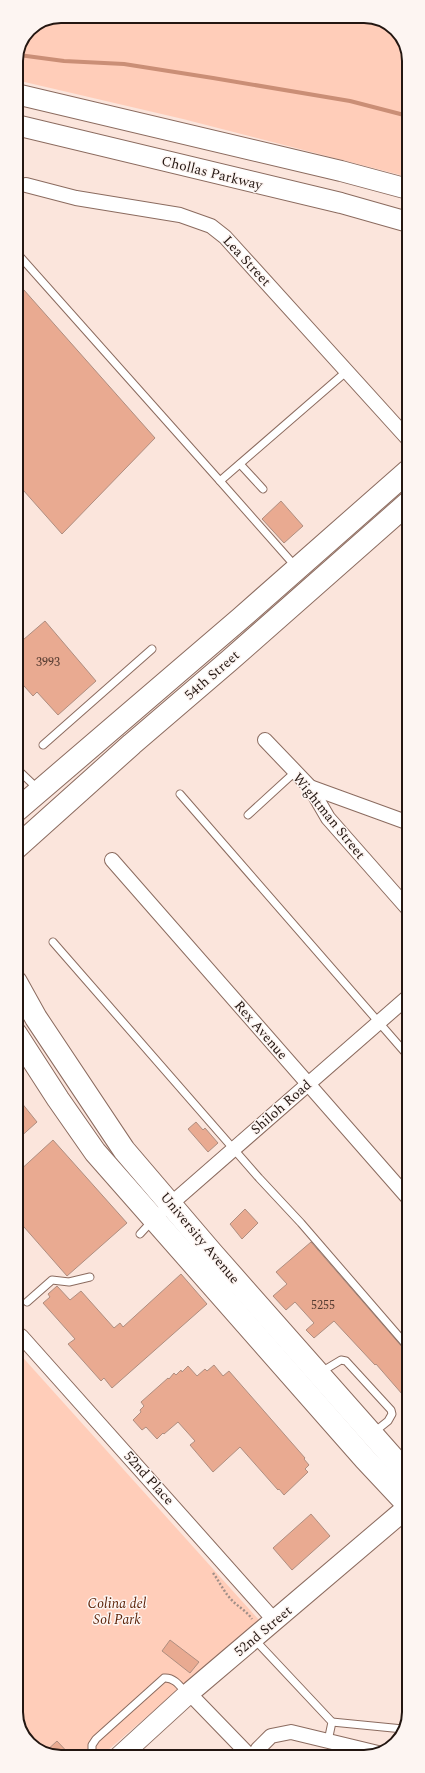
<svg xmlns="http://www.w3.org/2000/svg" width="425" height="1773" viewBox="0 0 425 1773" font-family="Spectral,serif">
<style>
.green{fill:#ffcdb9}
.lines{fill:none;stroke-linecap:round;stroke-linejoin:round}
.stream{stroke:#ca8e76;stroke-width:4}
.building{fill:#e9aa91;stroke:#af8e80}
.lane-casing{stroke:#8b6b5f;stroke-width:9}
.street-casing{stroke:#8b6b5f;stroke-width:16}
.secondary-casing{stroke:#8b6b5f;stroke-width:22}
.primary-casing{stroke:#8b6b5f;stroke-width:24}
.path{stroke:#a18f88;stroke-width:2.5;stroke-dasharray:2 2;stroke-linecap:butt}
.lane{stroke:#fff;stroke-width:7}
.street{stroke:#fff;stroke-width:14}
.secondary{stroke:#fff;stroke-width:20}
.primary{stroke:#fff;stroke-width:22}
.labels{text-anchor:middle;dominant-baseline:central;stroke-width:3;stroke-linejoin:round;paint-order:stroke}
.number-label{font-size:12px;fill:#543b31}
.street-label{font-size:14px;fill:#231611;stroke:#fdf5f2}
.park-label{font-size:14px;font-style:italic;fill:#5e260c;stroke:#fdf5f2}
.rim{fill:none;stroke:#231611;stroke-width:2}
</style>
<rect width="100%" height="100%" fill="#fbe5dc"/>
<g class="green">
<polygon points="61,16 370,16 396,29 408,52 408,177 183,119 16,80 16,61 29,29"/>
<polygon points="17,1351 259,1620 100,1757 55,1757 31,1746 17,1721"/>
</g>
<g class="lines">
<polyline class="stream" points="19,55 64,61 124,64 213,78 350,101 408,116"/>
</g>
<g class="building">
<polygon points="16,281 155,438 62,534 16,482"/>
<polygon points="281,501 303,526 284,543 262,519"/>
<polygon points="45,621 96,681 58,715 37,692 33,696 16,677 16,646"/>
<polygon points="17,1097 37,1122 17,1140"/>
<polygon points="196,1122 203,1130 205,1128 218,1143 208,1152 188,1129"/>
<polygon points="53,1140 127,1223 67,1276 17,1219 17,1173"/>
<polygon points="245,1209 258,1223 242,1239 230,1224"/>
<polygon points="311,1242 409,1355 409,1402 376,1364 375,1365 334,1321 314,1338 306,1330 314,1323 295,1302 286,1310 273,1296 287,1284 276,1272"/>
<polygon points="181,1274 207,1304 112,1388 104,1378 101,1381 68,1344 75,1339 43,1303 50,1297 48,1294 57,1286 70,1300 81,1291 114,1328 120,1323 123,1327"/>
<polygon points="214,1365 223,1376 229,1371 305,1458 304,1459 309,1465 305,1469 308,1472 284,1495 279,1489 278,1490 240,1447 213,1472 190,1445 195,1441 178,1422 164,1434 163,1433 157,1439 146,1427 142,1430 133,1420 141,1412 140,1410 144,1406 141,1402 168,1378 169,1379 174,1373 176,1375 181,1370 182,1372 188,1366 197,1376 205,1369 207,1371"/>
<polygon points="311,1514 330,1536 292,1570 273,1548"/>
<polygon points="170,1640 199,1662 190,1673 162,1651"/>
<polygon points="57,1741 72,1757 55,1757 45,1752"/>
</g>
<g class="lines">
<defs>
<g id="lane">
<polyline points="16,252 220,481"/>
<polyline points="240,464 263,489"/>
<polyline points="296,567 220,481 347,371"/>
<polyline points="43,745 152,649"/>
<polyline points="16,768 39,790"/>
<polyline points="180,794 409,1057"/>
<polyline points="248,815 295,772"/>
<polyline points="53,942 259,1178 301,1223 409,1348"/>
<polyline points="140,1234 152,1221"/>
<polyline points="27,1302 52,1280 69,1282 90,1277"/>
<polyline points="321,1372 341,1360 346,1361 391,1410 392,1414 388,1421 373,1433"/>
<polyline points="254,1639 332,1722 328,1741"/>
<polyline points="332,1722 403,1729"/>
<polyline points="132,1747 141,1757"/>
<path d="M96 1757 92 1751V1745L96 1739 164 1678C174 1677 180 1686 186 1693"/>
</g>
<g id="street">
<polyline points="26,185 76,198 180,215 211,226 225,237 408,439"/>
<polyline points="265,740 310,787 328,818 409,910"/>
<polyline points="310,787 409,823"/>
<polyline points="112,860 409,1199"/>
<polyline points="165,1209 409,996"/>
<polyline points="21,1336 275,1621"/>
<polyline points="189,1693 250,1756"/>
<polyline points="254,1756 258,1749 271,1736 291,1732 378,1753"/>
</g>
<g id="secondary">
<polyline points="16,94 341,171 408,189"/>
<polyline points="16,125 341,203 408,222"/>
<polyline points="119,1757 189,1693 409,1506"/>
</g>
<g id="primary">
<polyline points="16,811 241,618 408,471"/>
<polyline points="16,848 132,744 230,660 408,503"/>
<polyline points="16,982 36,1018 124,1150 212,1253 409,1476"/>
<polyline points="16,1034 58,1099 95,1152 365,1459 409,1506"/>
</g>
</defs>
<use href="#lane" class="lane-casing"/>
<use href="#street" class="street-casing"/>
<use href="#secondary" class="secondary-casing"/>
<use href="#primary" class="primary-casing"/>
<path class="path" d="M213 1573C219 1581 223 1590 229 1597 236 1606 246 1610 252 1619"/>
<use href="#lane" class="lane"/>
<use href="#street" class="street"/>
<use href="#secondary" class="secondary"/>
<use href="#primary" class="primary"/>
</g>
<g class="labels">
<g class="number-label">
<text x="48" y="662">3993</text>
<text x="323" y="1305">5255</text>
</g>
<g class="street-label">
<text transform="translate(212 173) rotate(14)">Chollas Parkway</text>
<text transform="translate(247 261) rotate(47)">Lea Street</text>
<text transform="translate(212 675) rotate(-41)">54th Street</text>
<text transform="translate(329 816) rotate(51)">Wightman Street</text>
<text transform="translate(261 1030) rotate(49)">Rex Avenue</text>
<text transform="translate(281 1107) rotate(-41)">Shiloh Road</text>
<text transform="translate(200 1238) rotate(50)">University Avenue</text>
<text transform="translate(149 1478) rotate(48)">52nd Place</text>
<text transform="translate(263 1631) rotate(-40)">52nd Street</text>
</g>
<g class="park-label">
<text x="117" y="1603">Colina del<tspan x="117" dy="16">Sol Park</tspan></text>
</g>
</g>
<path d="M0 0H425V1773H0ZM61 23H364A38 38 0 0 1 402 61V1712A38 38 0 0 1 364 1750H61A38 38 0 0 1 23 1712V61A38 38 0 0 1 61 23Z" fill="#fdf5f2" fill-rule="evenodd"/>
<path class="rim" d="M61 23H364A38 38 0 0 1 402 61V1712A38 38 0 0 1 364 1750H61A38 38 0 0 1 23 1712V61A38 38 0 0 1 61 23Z"/>
</svg>
